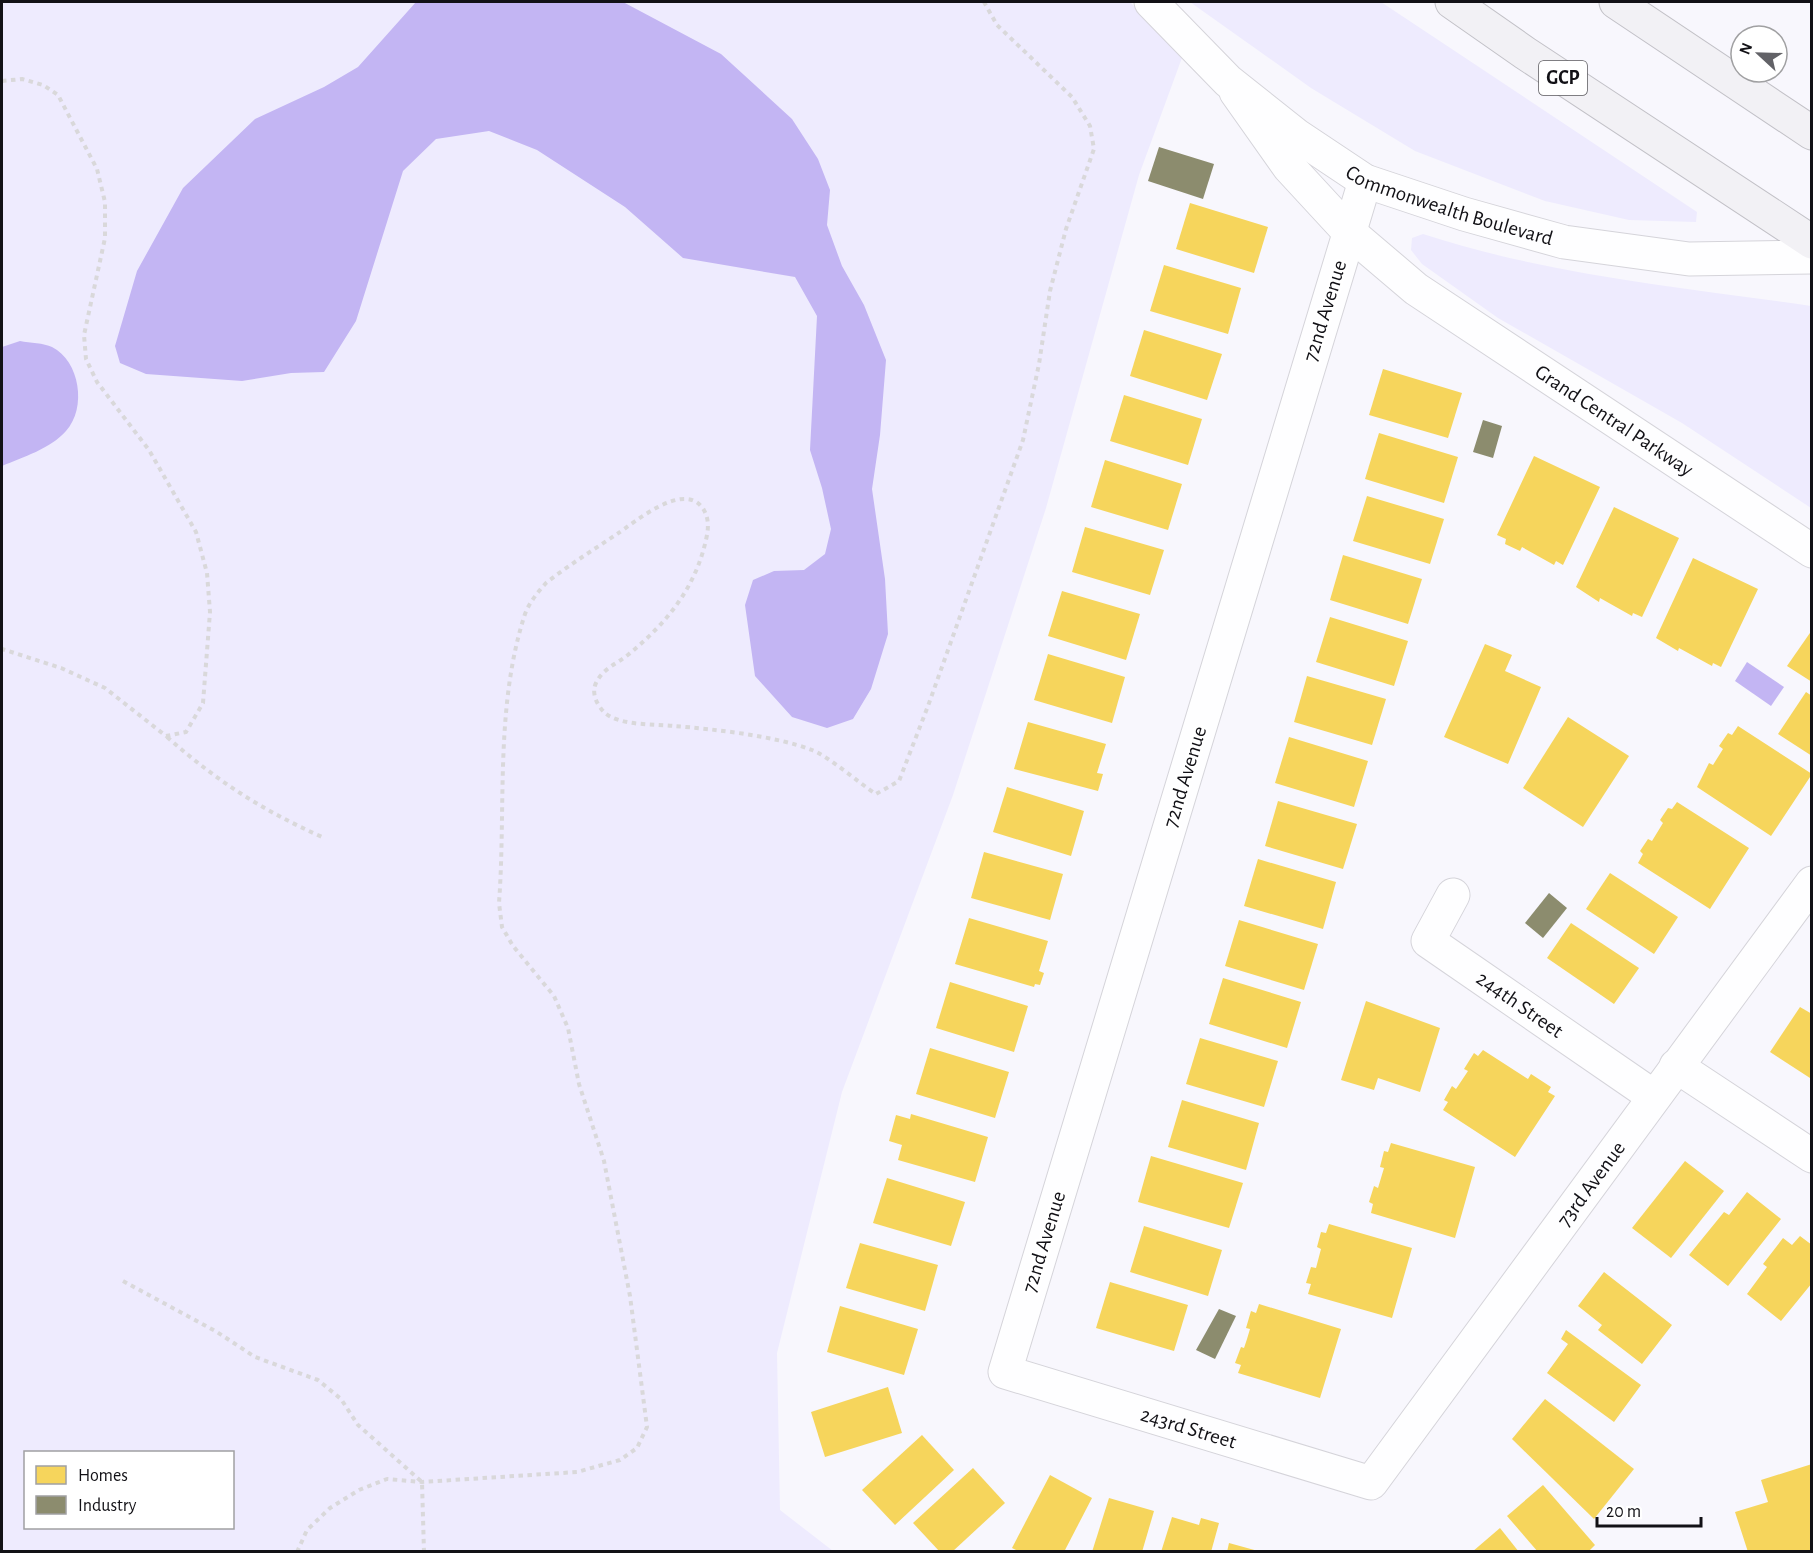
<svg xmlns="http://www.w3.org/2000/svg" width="1813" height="1553" viewBox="0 0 1813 1553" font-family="'Alegreya Sans',sans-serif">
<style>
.green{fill:#eeebfe;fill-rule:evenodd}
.water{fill:#c3b5f3}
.homes{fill:#f6d55c}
.industry{fill:#8c8c6e}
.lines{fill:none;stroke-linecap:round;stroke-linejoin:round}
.minor-casing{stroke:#d5d4da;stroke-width:35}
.tertiary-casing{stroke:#d5d4da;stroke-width:35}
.motorway-casing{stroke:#c2c1c7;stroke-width:35}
.path{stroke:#d9d8da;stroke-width:4;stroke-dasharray:4.5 4.5;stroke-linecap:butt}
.minor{stroke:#fefeff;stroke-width:33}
.tertiary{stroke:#fefeff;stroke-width:33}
.motorway{stroke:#f2f1f5;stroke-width:33}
.labels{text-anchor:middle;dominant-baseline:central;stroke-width:6;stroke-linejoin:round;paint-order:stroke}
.shield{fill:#fff;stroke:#59585c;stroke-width:1.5}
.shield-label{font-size:20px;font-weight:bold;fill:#121116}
.street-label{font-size:21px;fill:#121116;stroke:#fff}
</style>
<rect width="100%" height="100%" fill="#f8f7fd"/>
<g class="green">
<path d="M2 2H1130L1183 55 1139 175 1046 508 953 795 842 1092 777 1353 780 1510 833 1551 2 1552ZM26 1452H232V1528H26Z"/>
<polygon points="1190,2 1381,2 1697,212 1696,222 1629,220 1545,201 1415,151 1311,88"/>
<path d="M1423 234C1548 275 1681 287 1811 306V508L1682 423 1498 318 1422 264 1411 250 1412 238Z"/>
</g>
<g class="water">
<polygon points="416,2 623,2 721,54 792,119 818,159 830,190 827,225 842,266 864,305 886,360 880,435 872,489 885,579 888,634 871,689 853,719 827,728 792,717 755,676 745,605 753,580 774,571 804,570 825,554 831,529 822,488 810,450 817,316 795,277 683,258 625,207 537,150 489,131 436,139 403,171 356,321 324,372 291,373 242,381 146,374 120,363 115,346 137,271 183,188 255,119 324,87 358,67"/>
<path d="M20 341C30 343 44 343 52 347 80 361 87 408 66 431 50 449 23 457 2 466V347Z"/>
<polygon points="1747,662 1784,687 1771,706 1735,681"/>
</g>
<g class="homes">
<polygon points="1190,203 1268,227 1254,273 1176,249"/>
<polygon points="1164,265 1241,288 1228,334 1150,311"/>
<polygon points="1144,330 1222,354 1207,400 1130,376"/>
<polygon points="1383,369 1462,393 1448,438 1369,415"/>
<polygon points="1124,395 1202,419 1188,465 1110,441"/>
<polygon points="1379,433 1458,457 1444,503 1365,479"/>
<polygon points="1534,456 1600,487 1563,565 1556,561 1554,565 1522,547 1520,551 1505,544 1506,539 1497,535"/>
<polygon points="1105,460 1182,484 1168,530 1091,507"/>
<polygon points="1367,496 1444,519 1430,564 1353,541"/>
<polygon points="1614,507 1679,538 1642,617 1633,613 1632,616 1600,598 1599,602 1576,587"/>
<polygon points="1085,527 1164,550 1150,595 1072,572"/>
<polygon points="1343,555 1422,579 1408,624 1330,600"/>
<polygon points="1693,558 1758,589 1721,667 1713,663 1712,666 1679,648 1678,651 1656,638"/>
<polygon points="1062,591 1140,614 1126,660 1048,636"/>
<polygon points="1330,617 1408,641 1394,686 1316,662"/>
<polygon points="1812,630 1812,682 1787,666"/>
<polygon points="1485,644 1512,655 1505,671 1541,687 1508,764 1444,737"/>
<polygon points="1048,654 1125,677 1112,723 1034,700"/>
<polygon points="1307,676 1386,699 1372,745 1294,722"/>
<polygon points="1806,692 1812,696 1812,756 1778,734"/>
<polygon points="1568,717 1629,756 1583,827 1523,788"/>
<polygon points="1028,722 1106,744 1097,773 1103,774 1098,791 1014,769"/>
<polygon points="1738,726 1812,774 1771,836 1697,787 1709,763 1713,765 1723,749 1719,746 1728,733 1732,735"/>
<polygon points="1289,737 1368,761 1354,807 1275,783"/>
<polygon points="1007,787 1084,811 1071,856 993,832"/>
<polygon points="1278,801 1357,824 1343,869 1265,846"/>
<polygon points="1677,802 1749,848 1710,909 1638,863 1643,854 1640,851 1648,839 1652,841 1663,823 1660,820 1668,808 1672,809"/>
<polygon points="984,852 1063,874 1050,920 971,898"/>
<polygon points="1258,859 1336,882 1323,929 1244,906"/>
<polygon points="1610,873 1678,917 1654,954 1586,909"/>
<polygon points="969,918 1048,941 1039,971 1044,973 1040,985 1035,984 1034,987 955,964"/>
<polygon points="1239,920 1318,944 1304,990 1225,966"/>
<polygon points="1571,923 1639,968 1614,1004 1547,958"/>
<polygon points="1223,978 1301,1002 1287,1048 1209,1024"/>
<polygon points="950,982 1028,1006 1014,1052 936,1028"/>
<polygon points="1366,1001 1440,1028 1420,1092 1378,1078 1374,1090 1341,1080"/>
<polygon points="1800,1007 1812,1014 1810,1078 1770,1052"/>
<polygon points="1200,1038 1278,1061 1264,1107 1186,1084"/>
<polygon points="930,1048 1009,1072 995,1118 916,1094"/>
<polygon points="1483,1050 1528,1079 1531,1074 1551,1087 1548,1092 1555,1096 1515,1157 1443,1110 1448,1102 1444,1100 1452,1086 1456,1089 1468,1071 1464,1069 1474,1053 1478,1056"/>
<polygon points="1182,1100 1259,1123 1246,1170 1168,1147"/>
<polygon points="911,1114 988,1137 975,1182 898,1160 902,1145 889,1141 896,1115 910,1119"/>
<polygon points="1391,1143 1475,1167 1455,1238 1371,1213 1373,1204 1369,1202 1374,1186 1378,1188 1384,1168 1380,1167 1384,1151 1388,1152"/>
<polygon points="1151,1156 1243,1183 1229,1228 1138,1202"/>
<polygon points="1685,1161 1724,1191 1671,1258 1632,1228"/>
<polygon points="887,1178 965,1202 951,1246 873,1223"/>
<polygon points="1747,1192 1781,1219 1728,1286 1689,1255 1724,1212 1729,1215"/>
<polygon points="1329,1224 1412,1248 1392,1318 1308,1294 1311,1284 1306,1283 1311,1267 1316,1268 1321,1249 1317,1247 1321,1232 1326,1233"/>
<polygon points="1144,1226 1222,1250 1208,1296 1130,1272"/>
<polygon points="1800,1236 1812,1245 1812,1283 1781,1321 1747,1294 1767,1267 1763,1264 1783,1238 1792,1245"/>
<polygon points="860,1243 938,1265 925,1311 846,1288"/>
<polygon points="1604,1272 1672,1325 1642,1364 1598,1330 1602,1325 1578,1306"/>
<polygon points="1110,1282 1188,1305 1174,1351 1096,1328"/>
<polygon points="1259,1304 1341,1329 1320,1398 1238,1373 1241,1365 1235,1363 1241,1347 1244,1348 1247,1339 1250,1329 1246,1328 1251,1311 1256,1313"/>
<polygon points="840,1306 918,1329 904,1375 827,1352"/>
<polygon points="1566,1330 1641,1385 1614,1422 1547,1373 1568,1344 1561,1339"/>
<polygon points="888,1387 902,1433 825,1457 811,1412"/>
<polygon points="1545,1399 1634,1469 1594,1519 1512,1439"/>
<polygon points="922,1435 954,1470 895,1525 862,1490"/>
<polygon points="1812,1464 1812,1552 1748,1552 1735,1512 1768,1502 1761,1480"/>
<polygon points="973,1468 1005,1503 952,1552 940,1552 913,1523"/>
<polygon points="1050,1475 1092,1498 1064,1552 1020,1552 1012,1548"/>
<polygon points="1543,1485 1595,1545 1588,1552 1538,1552 1507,1516"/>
<polygon points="1109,1498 1154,1511 1142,1552 1092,1552"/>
<polygon points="1172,1517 1199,1525 1201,1518 1219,1523 1211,1552 1161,1552"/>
<polygon points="1500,1528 1519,1552 1472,1552"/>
<polygon points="1229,1543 1258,1551 1258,1552 1227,1552"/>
</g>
<g class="industry">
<polygon points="1159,147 1214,164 1203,199 1148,181"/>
<polygon points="1483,420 1502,426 1493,458 1473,452"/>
<polygon points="1549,893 1567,908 1543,938 1525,923"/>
<polygon points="1219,1309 1236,1316 1215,1359 1196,1350"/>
</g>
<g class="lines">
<defs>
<g id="minor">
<path id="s1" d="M1236 92 1289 167 1349 232 1416 289 1812 551"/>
<path id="s2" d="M1365 181 1005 1372 1371 1483 1812 883"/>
<path id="s3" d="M1453 895 1428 941 1653 1096"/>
<polyline points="1676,1066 1812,1156"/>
</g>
<g id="tertiary">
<path id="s4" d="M1151 2 1228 81 1296 135 1365 181 1464 214 1564 242 1689 259 1812 257"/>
</g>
<g id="motorway">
<polyline points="1452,2 1525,53 1812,242"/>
<polyline points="1616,2 1812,133"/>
</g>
</defs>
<use href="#minor" class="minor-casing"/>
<use href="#tertiary" class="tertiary-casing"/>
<use href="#motorway" class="motorway-casing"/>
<g class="path">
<polyline points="2,81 22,79 43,85 58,95 97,169 105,202 105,238 84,335 86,359 97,382 149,450 196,532 207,573 210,612 203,703 186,732 166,736 105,688 61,668 2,649"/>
<path d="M167 737C217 781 260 809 322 837"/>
<polyline points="123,1281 217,1332 255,1357 318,1380 341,1399 358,1425 422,1482 424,1552"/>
<path d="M297 1552 307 1530 330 1508 359 1490 387 1479 422 1482 577 1472 620 1460 637 1448 647 1427 630 1296 604 1161 579 1084 568 1028 554 996 513 946 502 927 499 903C506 808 495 709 524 617 528 604 537 593 546 583 569 565 593 550 617 534 635 522 681 483 701 506 708 514 709 525 707 535 697 586 668 622 629 654 617 664 603 668 596 683 591 693 597 705 604 712 618 726 655 724 674 726 713 729 776 736 812 750 828 756 859 783 876 794L899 781 928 706 1023 440 1039 364 1050 291 1066 229 1094 149 1090 126 1072 97 997 25 984 2"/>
</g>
<use href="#minor" class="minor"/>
<use href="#tertiary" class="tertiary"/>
<use href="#motorway" class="motorway"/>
</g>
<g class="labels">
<rect class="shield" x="1539" y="61" width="48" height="34" rx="4.5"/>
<g class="shield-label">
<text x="1563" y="78">GCP</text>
</g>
<g class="street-label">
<text stroke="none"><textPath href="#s4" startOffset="368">Commonwealth Boulevard</textPath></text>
<text transform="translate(1325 311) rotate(-73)">72nd Avenue</text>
<text stroke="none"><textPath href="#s1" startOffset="506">Grand Central Parkway</textPath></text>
<text transform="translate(1185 777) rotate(-73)">72nd Avenue</text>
<text stroke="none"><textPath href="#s3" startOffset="164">244th Street</textPath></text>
<text stroke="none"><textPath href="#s2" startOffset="1998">73rd Avenue</textPath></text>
<text transform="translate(1044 1242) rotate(-73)">72nd Avenue</text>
<text stroke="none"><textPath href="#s2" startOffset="1436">243rd Street</textPath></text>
</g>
</g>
<rect width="1813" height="1553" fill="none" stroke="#121116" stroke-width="6"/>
<rect x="24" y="1451" width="210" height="78" fill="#ffffff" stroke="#a0a0a2" stroke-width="1.5"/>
<rect x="36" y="1466" width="30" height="18" fill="#f6d55c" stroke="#a0a0a2" stroke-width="1.5"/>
<text x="78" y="1481" font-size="18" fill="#121116">Homes</text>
<rect x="36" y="1496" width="30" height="18" fill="#8c8c6e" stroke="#a0a0a2" stroke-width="1.5"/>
<text x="78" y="1511" font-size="18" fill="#121116">Industry</text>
<g transform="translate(1759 54) rotate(292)"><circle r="28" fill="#ffffff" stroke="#a0a0a2" stroke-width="1.5"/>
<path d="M0-4.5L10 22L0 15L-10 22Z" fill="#626267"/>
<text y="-9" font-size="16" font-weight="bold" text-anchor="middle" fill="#121116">N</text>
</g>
<path d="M1597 1517v9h104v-9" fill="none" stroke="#121116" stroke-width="3"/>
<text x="1606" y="1517" font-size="18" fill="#121116" stroke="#ffffff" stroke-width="4.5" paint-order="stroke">20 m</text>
</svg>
